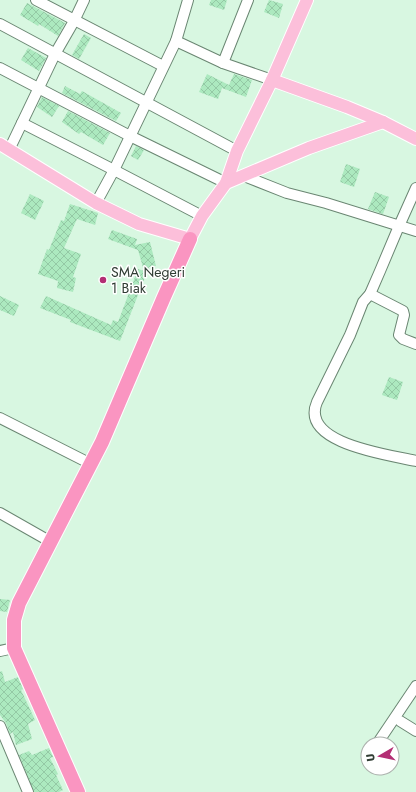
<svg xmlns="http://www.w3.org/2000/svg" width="416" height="792" viewBox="0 0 416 792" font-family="Jost,sans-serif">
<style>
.building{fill:url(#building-cross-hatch)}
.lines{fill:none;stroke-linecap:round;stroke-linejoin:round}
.minor-casing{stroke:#6a8672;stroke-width:12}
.major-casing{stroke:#fff;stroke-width:14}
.highway-casing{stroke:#fff;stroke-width:16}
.minor{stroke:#fff;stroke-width:10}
.major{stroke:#fcbfda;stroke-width:12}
.highway{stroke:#fa95c1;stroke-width:14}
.poi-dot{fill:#b32e74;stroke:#fff;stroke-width:1.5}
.labels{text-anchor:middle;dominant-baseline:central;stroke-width:3;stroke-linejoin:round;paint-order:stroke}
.poi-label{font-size:14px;fill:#303c33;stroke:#fff;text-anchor:start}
</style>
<defs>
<pattern id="building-cross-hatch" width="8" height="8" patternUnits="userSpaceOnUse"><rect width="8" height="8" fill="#ace9bf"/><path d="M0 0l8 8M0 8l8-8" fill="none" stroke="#94c9a5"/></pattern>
</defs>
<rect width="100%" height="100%" fill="#d8f7e1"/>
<g class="building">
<polygon points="211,0 227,0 224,10 209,5"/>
<polygon points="269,0 283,4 279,18 264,12"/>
<polygon points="27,3 65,23 58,36 39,24 38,26 20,15"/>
<polygon points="84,34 91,38 79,59 72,55"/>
<polygon points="28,48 46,58 39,71 21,60"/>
<polygon points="207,74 229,85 234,74 252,80 246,97 222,88 218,99 199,92"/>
<polygon points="65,86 80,94 82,91 121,113 116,121 62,93"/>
<polygon points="42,97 59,106 52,117 37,107"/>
<polygon points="68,111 110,133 103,145 81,132 79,134 62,122"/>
<polygon points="136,146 144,150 138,160 131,156"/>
<polygon points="346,164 360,169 354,187 340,182"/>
<polygon points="375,192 389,197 383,214 368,209"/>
<polygon points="30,194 44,201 35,220 21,213"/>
<polygon points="70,204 98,213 95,225 77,219 64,248 81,254 73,277 76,278 73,292 57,288 58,281 38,274 47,249 49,250 61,220 64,221"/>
<polygon points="112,230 137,239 135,245 150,242 156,266 149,267 120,341 70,322 71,320 40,308 46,296 111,325 113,320 118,322 138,269 144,271 138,250 108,239"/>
<polygon points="0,296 19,305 14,316 0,310"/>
<polygon points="389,377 403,382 397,400 382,395"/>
<polygon points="0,599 10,600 7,612 0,611"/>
<polygon points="2,671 5,682 18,677 23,689 21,690 35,720 28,724 32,739 16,745 13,732 10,734 6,723 0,715 0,672"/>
<polygon points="49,748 53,757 50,758 58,774 56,775 63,790 59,792 34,792 19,755 29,751 32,755"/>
</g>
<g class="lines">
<defs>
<g id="minor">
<polyline points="36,0 163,66"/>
<polyline points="0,24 237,151"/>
<polyline points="176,41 188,0"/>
<polyline points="223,63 248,0"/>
<polyline points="0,68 130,136 226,183"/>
<polyline points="22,123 114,170 202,216"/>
<polyline points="9,150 55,54 74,21 84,0"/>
<polyline points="244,176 287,193 326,203 416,231"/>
<path d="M416 188 399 226 380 271 370 294 363 302 350 335 317 402C299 444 391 455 416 461"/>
<polyline points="96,203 114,170 176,41 223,63 272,80"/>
<polyline points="370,294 403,311 404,315 399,335 403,339 416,344"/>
<polyline points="0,418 91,464"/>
<polyline points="0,513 51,542"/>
<polyline points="0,651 14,648"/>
<polyline points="400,721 416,731"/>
<polyline points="0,726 28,792"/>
<polyline points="377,744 416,686"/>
</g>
<g id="major">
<polyline points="272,80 347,107 383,122 416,139"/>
<polyline points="0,144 96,203 139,224 190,239 202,216 226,183 237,151 272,80 307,0"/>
<polyline points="226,183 309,148 383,122"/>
</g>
<polyline id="highway" points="78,792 14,648 14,620 19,603 102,442 164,297 190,239"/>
</defs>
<use href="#minor" class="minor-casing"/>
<use href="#major" class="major-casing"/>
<use href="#highway" class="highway-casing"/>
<use href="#minor" class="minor"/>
<use href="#major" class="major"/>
<use href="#highway" class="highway"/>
</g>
<circle class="poi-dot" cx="103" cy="280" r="4"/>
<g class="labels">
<g class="poi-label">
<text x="111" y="272">SMA Negeri<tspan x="111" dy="16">1 Biak</tspan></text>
</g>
</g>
<g transform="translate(380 756) rotate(261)"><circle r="19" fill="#ffffff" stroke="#acb1ad"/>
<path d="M0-3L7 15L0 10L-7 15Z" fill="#b32e74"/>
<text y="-6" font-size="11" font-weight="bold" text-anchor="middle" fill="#303c33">U</text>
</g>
</svg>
